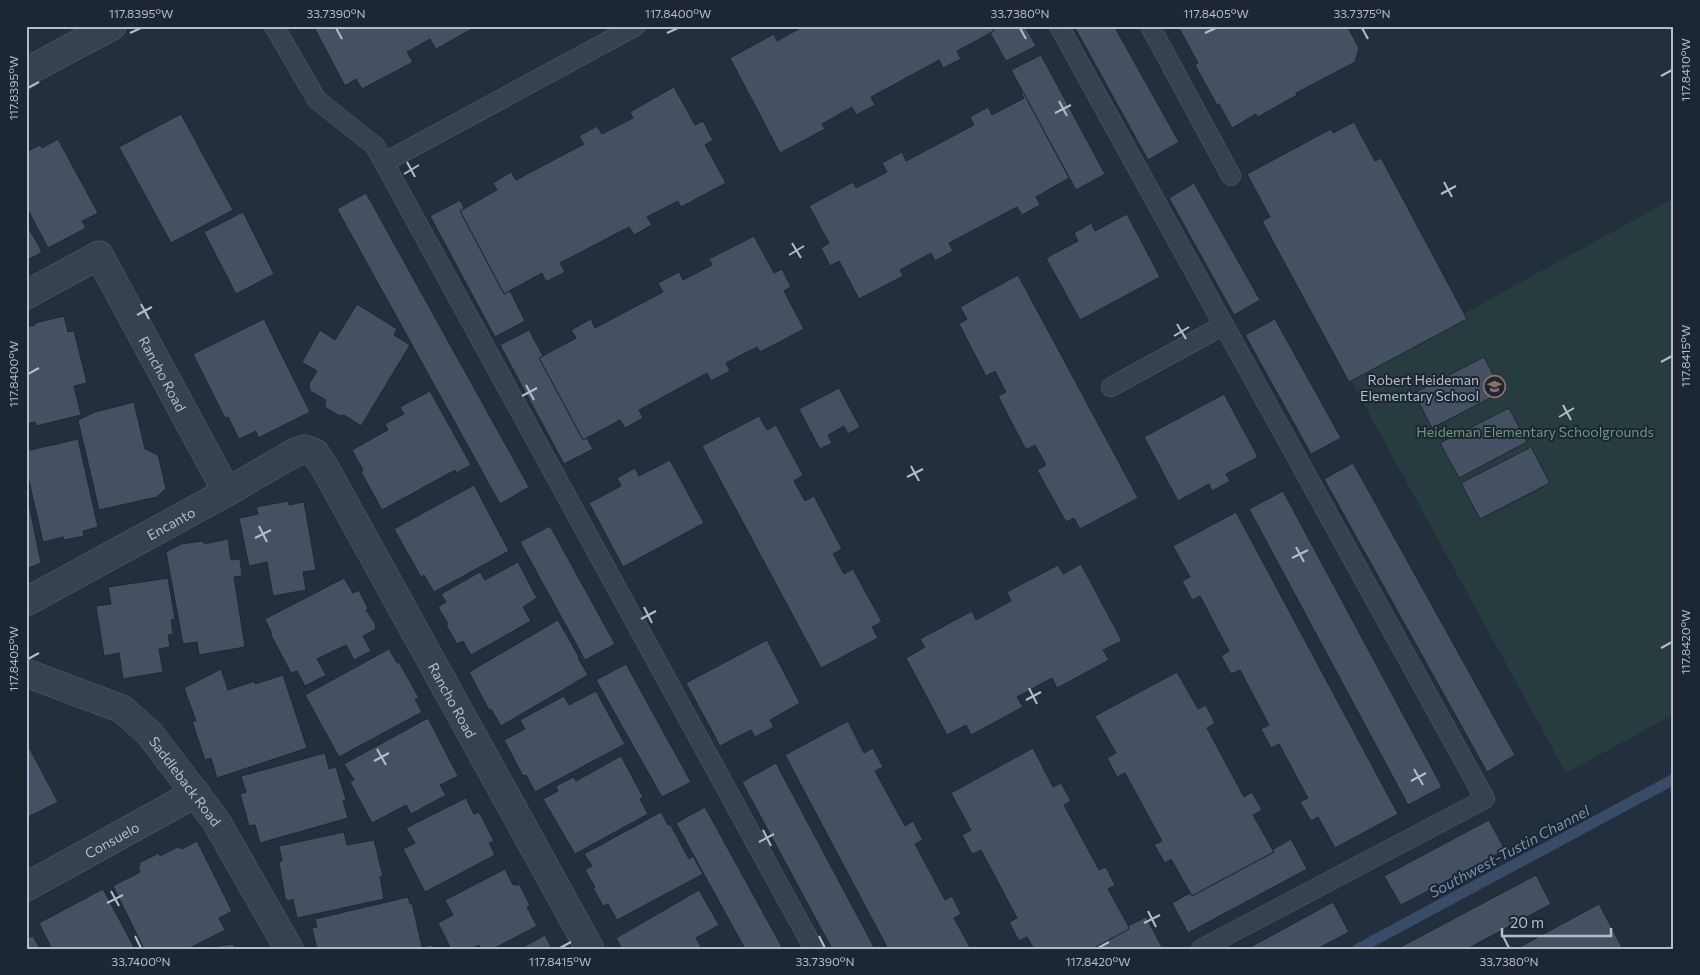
<svg xmlns="http://www.w3.org/2000/svg" width="1700" height="975" viewBox="0 0 1700 975" font-family="Commissioner,sans-serif">
<style>
.green{fill:#263c3f}
.lines{fill:none;stroke-linecap:round;stroke-linejoin:round}
.stream{stroke:#394c67;stroke-width:11}
.building{fill:#455162;stroke:#1f2835}
.service-casing{stroke:#565f6c;stroke-width:20}
.minor-casing{stroke:#565f6c;stroke-width:29}
.tertiary-casing{stroke:#565f6c;stroke-width:29}
.service{stroke:#38414e;stroke-width:19}
.minor{stroke:#38414e;stroke-width:28}
.tertiary{stroke:#38414e;stroke-width:28}
.ticks{fill:none;stroke:#b4bcc9;stroke-width:2}
.labels{text-anchor:middle;dominant-baseline:central;stroke-width:4;stroke-linejoin:round;paint-order:stroke}
.street-label{font-size:14px;fill:#b4bcc9;stroke:#1d2633}
.poi-label{font-size:14px;fill:#b4bcc9;stroke:#1d2633;text-anchor:end}
.park-label{font-size:14px;fill:#6b9a76;stroke:#1d2633}
.water-label{font-size:15px;font-style:italic;fill:#7c92b1;stroke:#1d2633}
.neatline{fill:none;stroke:#b4bcc9;stroke-width:2}
.ticks-label{font-size:12px;text-anchor:middle;fill:#b4bcc9}
</style>
<rect width="100%" height="100%" fill="#242f3e"/>
<polygon class="green" points="1674,198 1674,714 1566,773 1349,377"/>
<g class="lines">
<polyline class="stream" points="1358,949 1674,779"/>
</g>
<g class="building">
<polygon points="319,26 477,26 436,49 430,39 407,52 413,62 362,89 356,79 345,86 315,29"/>
<polygon points="804,26 992,26 994,31 957,51 961,59 943,68 939,60 871,97 875,105 856,115 852,107 822,124 825,129 780,153 730,58 774,34 777,41"/>
<polygon points="992,26 1025,26 1036,46 1006,61 990,33 994,31"/>
<polygon points="1074,26 1114,26 1179,142 1148,160"/>
<polygon points="1178,26 1347,26 1359,48 1355,62 1296,93 1297,95 1258,117 1256,114 1232,128 1219,104 1217,105 1195,65 1198,63"/>
<polygon points="1041,55 1105,174 1076,190 1011,70"/>
<polygon points="674,87 695,125 703,121 713,140 705,145 726,183 681,207 678,201 647,217 652,225 634,235 629,227 560,263 565,272 546,282 542,273 504,294 460,211 497,190 493,183 511,172 516,180 584,144 579,136 597,126 602,134 633,118 630,112"/>
<polygon points="1023,92 1069,178 1036,197 1040,205 1022,215 1017,207 949,243 953,251 935,261 931,253 900,270 903,276 859,299 839,261 830,266 821,248 829,243 809,206 853,182 856,188 887,172 882,163 902,152 906,161 974,125 970,117 988,107 992,115 1024,98 1021,93"/>
<polygon points="181,114 233,210 171,243 119,147"/>
<polygon points="1354,122 1375,161 1381,158 1467,319 1349,382 1262,221 1270,217 1247,174 1331,129 1333,133"/>
<polygon points="58,139 98,213 82,221 86,228 48,248 26,206 26,152 40,145 42,148"/>
<polygon points="1194,183 1260,300 1234,315 1169,198"/>
<polygon points="366,193 529,487 500,504 337,209"/>
<polygon points="460,200 464,208 460,211 504,294 510,291 525,321 495,337 430,216"/>
<polygon points="243,212 274,274 236,294 204,232"/>
<polygon points="1127,214 1160,277 1080,320 1046,258 1078,241 1074,233 1091,223 1095,231"/>
<polygon points="26,223 42,252 26,261"/>
<polygon points="754,236 774,273 782,269 791,287 784,291 804,329 760,352 757,347 726,363 730,371 711,381 707,373 639,410 643,418 625,428 620,420 583,440 539,358 576,338 571,330 591,319 595,328 663,292 658,283 679,272 683,280 712,265 709,259"/>
<polygon points="1018,275 1138,498 1080,529 1074,518 1066,522 1037,470 1046,465 1035,445 1026,450 998,396 1006,392 995,371 986,376 959,324 967,319 960,307"/>
<polygon points="357,304 397,329 394,335 410,345 361,426 344,415 340,416 326,408 325,403 326,400 310,391 309,384 317,371 302,362 320,330 335,340"/>
<polygon points="64,316 68,332 74,331 87,383 74,386 81,415 36,426 35,422 26,424 26,327 35,325 35,323"/>
<polygon points="264,319 310,412 258,438 256,431 239,439 228,417 225,418 193,354"/>
<polygon points="1275,319 1341,438 1311,454 1245,335"/>
<polygon points="529,330 543,356 539,358 583,440 587,438 593,449 564,464 500,345"/>
<polygon points="1484,357 1502,392 1432,428 1414,393"/>
<polygon points="839,388 860,427 848,434 844,426 828,435 832,443 820,449 799,409"/>
<polygon points="430,391 471,465 456,473 455,470 382,510 361,472 363,470 352,450 388,430 385,424 404,414 400,407"/>
<polygon points="1224,394 1258,457 1226,474 1230,481 1212,491 1209,484 1178,501 1144,437"/>
<polygon points="134,402 145,449 158,455 166,488 157,497 99,510 78,420 95,412"/>
<polygon points="1509,408 1527,442 1459,478 1440,443"/>
<polygon points="759,416 767,430 776,425 803,475 794,481 805,501 814,496 842,549 833,554 844,574 853,569 882,622 872,627 878,638 821,668 702,446"/>
<polygon points="78,439 98,527 83,531 84,536 64,540 63,537 43,542 26,468 26,451"/>
<polygon points="1531,447 1550,483 1480,519 1461,483"/>
<polygon points="670,460 704,523 623,567 589,503 621,486 617,478 635,468 639,476"/>
<polygon points="1353,463 1515,755 1487,772 1324,479"/>
<polygon points="474,485 509,551 434,592 424,575 421,577 394,529"/>
<polygon points="26,490 41,563 26,569"/>
<polygon points="1283,491 1442,787 1408,805 1249,509"/>
<polygon points="288,501 289,505 304,502 316,570 303,572 306,590 273,596 267,562 249,566 239,518 258,514 256,507"/>
<polygon points="1236,512 1398,814 1335,848 1318,817 1311,821 1300,802 1308,798 1279,744 1271,748 1261,729 1269,725 1240,670 1231,674 1221,656 1229,651 1200,596 1192,600 1182,581 1190,577 1173,546"/>
<polygon points="550,526 615,644 585,660 520,542"/>
<polygon points="228,539 231,560 240,559 242,576 234,577 245,647 199,655 197,642 183,644 166,552 181,544 204,541 204,544"/>
<polygon points="518,562 537,598 523,607 531,621 471,655 463,641 457,644 446,625 448,624 438,607 446,602 441,594 480,572 485,580"/>
<polygon points="1081,564 1122,641 1103,650 1109,660 1057,688 1052,678 1017,697 1023,707 971,735 966,725 947,735 906,658 925,647 920,639 972,611 976,620 1011,601 1007,592 1058,565 1063,574"/>
<polygon points="168,578 175,619 171,620 173,634 168,635 170,647 159,649 163,672 123,679 119,653 104,656 96,606 111,604 108,587"/>
<polygon points="344,578 353,593 359,590 368,609 366,610 375,623 376,629 363,636 371,651 354,660 346,645 317,659 326,675 305,686 297,671 291,673 271,635 272,634 265,619"/>
<polygon points="558,620 579,657 578,658 588,675 501,726 491,709 489,710 469,672"/>
<polygon points="767,640 800,703 770,720 774,727 755,737 751,730 720,746 686,683"/>
<polygon points="389,649 397,663 399,662 419,698 415,699 422,712 339,757 305,695"/>
<polygon points="626,664 691,782 662,797 596,680"/>
<polygon points="221,669 228,690 255,681 255,684 283,675 307,748 217,778 211,758 205,760 192,721 196,721 184,688"/>
<polygon points="1177,672 1198,709 1206,705 1215,723 1207,728 1244,797 1252,792 1262,810 1253,815 1274,852 1192,896 1171,859 1165,863 1154,845 1162,841 1125,773 1117,777 1107,758 1116,753 1095,716"/>
<polygon points="596,691 625,744 535,792 526,775 523,776 504,740 525,729 520,720 564,696 569,705"/>
<polygon points="428,718 458,776 440,785 446,795 411,814 406,805 372,823 350,782 354,780 344,764"/>
<polygon points="848,721 864,753 873,748 883,767 875,771 905,826 913,821 923,840 915,844 945,900 952,896 961,914 954,918 971,949 888,949 785,755"/>
<polygon points="26,742 58,802 26,818"/>
<polygon points="1033,748 1053,787 1061,783 1071,801 1064,805 1099,870 1106,867 1115,885 1108,889 1129,927 1129,929 1093,949 1034,949 1027,937 1019,941 1009,922 1017,918 981,850 972,854 962,835 971,830 951,793"/>
<polygon points="325,753 329,769 336,767 346,800 343,801 348,818 260,843 255,825 249,826 240,794 246,792 241,776"/>
<polygon points="621,756 643,797 640,799 648,814 575,854 543,799 558,791 556,786 574,777 576,781"/>
<polygon points="776,763 875,949 832,949 742,782"/>
<polygon points="466,798 474,814 479,812 494,841 489,843 495,855 425,892 403,849 415,843 406,828"/>
<polygon points="705,807 783,949 745,949 676,823"/>
<polygon points="661,812 668,825 670,824 689,859 693,856 703,874 617,920 608,904 603,906 593,888 595,887 585,870 592,866 584,854"/>
<polygon points="1489,820 1505,850 1401,905 1384,876"/>
<polygon points="344,832 347,845 374,840 383,876 380,877 384,899 297,918 293,899 288,901 285,898 279,862 282,861 279,846"/>
<polygon points="1291,839 1307,869 1188,933 1172,903 1190,893 1192,896 1274,852 1272,850"/>
<polygon points="197,841 232,911 219,918 225,930 188,949 144,949 113,886 140,872 138,867 140,866 139,863 159,853 160,856 178,847 182,849"/>
<polygon points="505,869 513,885 515,884 516,886 519,884 530,905 527,907 537,926 493,949 481,949 479,945 471,949 451,949 438,923 453,915 445,900"/>
<polygon points="1536,875 1551,904 1467,949 1397,949"/>
<polygon points="103,889 135,949 52,949 39,923"/>
<polygon points="699,890 719,925 696,938 702,949 622,949 616,938"/>
<polygon points="408,897 410,904 412,903 422,947 432,945 434,949 317,949 312,928 317,927 315,919"/>
<polygon points="1333,902 1349,932 1317,949 1247,949"/>
<polygon points="1599,904 1623,949 1516,949"/>
<polygon points="1146,917 1162,947 1158,949 1093,949 1129,929 1128,926"/>
<polygon points="545,935 552,949 520,949"/>
<polygon points="33,936 40,949 26,949 26,939"/>
<polygon points="234,944 234,949 208,949 212,947"/>
</g>
<g class="lines">
<defs>
<g id="service">
<polyline points="274,26 317,100 375,146 814,949"/>
<polyline points="1059,26 1485,799 1201,949"/>
<polyline points="1150,26 1231,176"/>
<polyline points="385,162 636,26"/>
<polyline points="1111,387 1224,325"/>
</g>
<g id="minor">
<path id="s1" d="M26 295 99 255 227 492"/>
<path id="s2" d="M26 602 227 492 294 453 305 449 315 453 325 468 590 949"/>
<path id="s3" d="M26 673 122 709 150 734 216 821 289 949"/>
<path id="s4" d="M26 887 196 793"/>
</g>
<polyline id="tertiary" points="26,72 112,26"/>
</defs>
<use href="#service" class="service-casing"/>
<use href="#minor" class="minor-casing"/>
<use href="#tertiary" class="tertiary-casing"/>
<use href="#service" class="service"/>
<use href="#minor" class="minor"/>
<use href="#tertiary" class="tertiary"/>
</g>
<path class="ticks" d="M336 28 342 39M1020 28 1026 39M1362 28 1368 39M130 33 141 28M667 33 678 28M1205 33 1216 28M1661 76 1672 70M28 88 39 82M1059 101 1067 116M1055 113 1071 105M407 162 415 177M404 174 419 165M1444 182 1452 197M1441 194 1456 186M792 243 801 258M789 255 804 246M141 304 149 319M137 315 152 307M1177 324 1186 339M1174 336 1189 327M1661 362 1672 356M28 374 39 368M526 385 534 400M522 396 537 388M1563 405 1571 420M1559 417 1574 408M911 466 919 481M907 477 923 469M259 526 267 542M255 538 271 530M1296 547 1304 562M1292 558 1308 550M644 607 652 623M641 619 656 611M1661 648 1672 642M28 659 39 653M1029 688 1037 704M1026 700 1041 692M377 749 386 765M374 761 389 753M1414 769 1423 785M1411 781 1426 773M763 830 771 846M759 842 774 834M111 891 119 906M107 903 123 895M1148 911 1156 927M1144 923 1160 915M135 936 141 948M819 936 825 948M1503 936 1509 948M560 948 571 942M1098 948 1109 942"/>
<defs>
<symbol id="school-ring" viewBox="-11 -11 22 22"><circle r="9.5" fill="#1d2633" stroke="#8d6e63" stroke-width="1.5"/><path d="M0-5L7-2L0 1L-7-2ZM-4 1L0 2.5L4 1V4Q0 6-4 4Z" fill="#8d6e63"/></symbol>
</defs>
<g fill-rule="evenodd">
<use href="#school-ring" x="1482" y="374" width="25" height="25"/>
</g>
<g class="labels">
<g class="street-label">
<text stroke="none"><textPath href="#s1" startOffset="218">Rancho Road</textPath></text>
<text stroke="none"><textPath href="#s2" startOffset="165">Encanto</textPath></text>
<text stroke="none"><textPath href="#s2" startOffset="612">Rancho Road</textPath></text>
<text stroke="none"><textPath href="#s3" startOffset="199">Saddleback Road</textPath></text>
<text stroke="none"><textPath href="#s4" startOffset="98">Consuelo</textPath></text>
</g>
<g class="poi-label">
<text x="1479" y="379">Robert Heideman<tspan x="1479" dy="16">Elementary School</tspan></text>
</g>
<g class="park-label">
<text x="1535" y="431">Heideman Elementary Schoolgrounds</text>
</g>
<g class="water-label">
<text transform="translate(1509 851) rotate(-28)">Southwest-Tustin Channel</text>
</g>
</g>
<rect width="1700" height="975" fill="none" stroke="#1d2633" stroke-width="55"/>
<path d="M1502 928v8h109v-8" fill="none" stroke="#b4bcc9" stroke-width="2.5"/>
<text x="1510" y="928" font-size="15" fill="#b4bcc9" stroke="#1d2633" stroke-width="4" paint-order="stroke">20 m</text>
<rect x="28" y="28" width="1644" height="920" class="neatline"/>
<g class="ticks-label">
<text x="141" y="18">117.8395°W</text>
<text x="336" y="18">33.7390°N</text>
<text x="678" y="18">117.8400°W</text>
<text x="1020" y="18">33.7380°N</text>
<text x="1216" y="18">117.8405°W</text>
<text x="1362" y="18">33.7375°N</text>
<text transform="translate(1686 70) rotate(-90)" y="4">117.8410°W</text>
<text transform="translate(14 88) rotate(-90)" y="4">117.8395°W</text>
<text transform="translate(1686 356) rotate(-90)" y="4">117.8415°W</text>
<text transform="translate(14 374) rotate(-90)" y="4">117.8400°W</text>
<text transform="translate(1686 642) rotate(-90)" y="4">117.8420°W</text>
<text transform="translate(14 659) rotate(-90)" y="4">117.8405°W</text>
<text x="141" y="966">33.7400°N</text>
<text x="560" y="966">117.8415°W</text>
<text x="825" y="966">33.7390°N</text>
<text x="1098" y="966">117.8420°W</text>
<text x="1509" y="966">33.7380°N</text>
</g>
</svg>
